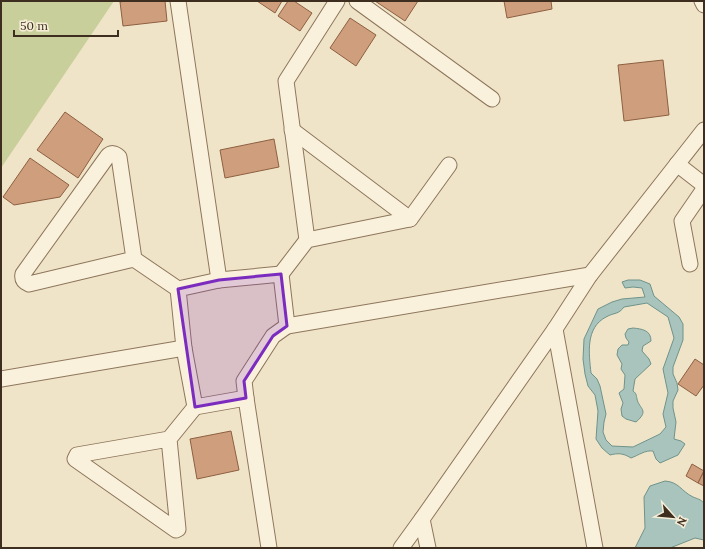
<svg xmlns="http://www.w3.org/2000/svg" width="705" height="549" viewBox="0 0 705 549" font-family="Lora,serif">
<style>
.green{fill:#c9cf9b}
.water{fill:#a9c4bc;stroke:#6f938a;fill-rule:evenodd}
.building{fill:#cf9f7d;stroke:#8d5f41}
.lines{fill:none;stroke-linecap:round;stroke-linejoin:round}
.minor-casing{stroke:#8d765c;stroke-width:17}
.minor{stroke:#faf1dc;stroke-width:15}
.marked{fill:#7b2cbf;fill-opacity:0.2;stroke:#7b2cbf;stroke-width:3;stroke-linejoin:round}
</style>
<rect width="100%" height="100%" fill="#f0e4c8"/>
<polygon class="green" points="1,1 114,1 1,168"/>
<g class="water">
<path d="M628 280H640L650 284 654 296 679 317 683 324V340L673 367V374L677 383 678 390 673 401V408L676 422 674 439 681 441 685 444 678 455 660 463 656 459 653 451C645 450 639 455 631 458 623 453 618 453 610 455L602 448 596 439 598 411 595 395 588 386 585 374 583 359 584 339 598 309 612 302 622 299 645 297 642 288 633 287 625 288 622 282ZM647 303 668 317 674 338 663 369 668 393 663 414 666 427 660 434 633 447 612 446 606 440 603 432 604 422 606 414 600 386 597 379 591 373C589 354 585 328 606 317 615 312 618 315 624 307Z"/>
<path d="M633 328C642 329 651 330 651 341L643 346 642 351 649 359 651 364 635 379 633 391C637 394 636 395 637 399 639 409 650 410 636 422L626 419 622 416 621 409 623 403 619 393 624 389 625 375 621 369 622 364 617 355 618 349 622 345H628L629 342 626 338 625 334 628 329Z"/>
<path d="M665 481C679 482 681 491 693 497 698 499 700 499 704 503V540L695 538 670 548H635L645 528 644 497 650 486Z"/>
</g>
<g class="building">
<polygon points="125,1 165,1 167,21 123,26 120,2"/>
<polygon points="257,1 282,1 275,13"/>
<polygon points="288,1 294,1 312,13 300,31 278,16"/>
<polygon points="375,1 418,1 405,21"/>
<polygon points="504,1 551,1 552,9 507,18"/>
<polygon points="350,18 376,35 356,66 330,48"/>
<polygon points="663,60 669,115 624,121 618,65"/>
<polygon points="65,112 103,139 78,178 37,150"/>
<polygon points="274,139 279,167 225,178 220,150"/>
<polygon points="30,158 69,185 60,197 14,205 3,197"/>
<polygon points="695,359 704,365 704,385 696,396 678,384"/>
<polygon points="231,431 239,470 197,479 190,439"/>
<polygon points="692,464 704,471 698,483 686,476"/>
<polygon points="704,471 704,486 698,483"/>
</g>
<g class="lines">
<defs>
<g id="minor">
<polyline points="178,1 219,280"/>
<polyline points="357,1 492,99"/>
<polyline points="702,1 704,5"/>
<polyline points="292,130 410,219"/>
<polyline points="677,164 704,185"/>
<polyline points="307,240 286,81 337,1"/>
<path d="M134 259 29 284C24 282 22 279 23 274L107 157C111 152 115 153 119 157L134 259 178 289 219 280 281 274 287 326 273 336 244 381 246 398 195 407 184 348 178 289"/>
<polyline points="690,264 682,221 704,189"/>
<polyline points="281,274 307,240 410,219 449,165"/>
<polyline points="287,326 590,275"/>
<polyline points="555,329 595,548"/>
<polyline points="1,379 184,348"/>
<polyline points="246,398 269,548"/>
<polyline points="169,439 178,529 176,530 75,459 77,455 169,439 195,407"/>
<polyline points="422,519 428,548"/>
<polyline points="401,548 422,519 555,329 590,275 704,130"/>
</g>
</defs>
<use href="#minor" class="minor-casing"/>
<use href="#minor" class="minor"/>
</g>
<path class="marked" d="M281 274 287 326 273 336 244 381 246 398 195 407 178 289 219 280Z"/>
<rect width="705" height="549" fill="none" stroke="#3d2e20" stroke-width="4"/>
<g transform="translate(673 517) rotate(117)" stroke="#f7eed8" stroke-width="3" paint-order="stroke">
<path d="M0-3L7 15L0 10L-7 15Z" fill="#3d2e20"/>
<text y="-6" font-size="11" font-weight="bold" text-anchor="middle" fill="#3d2e20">N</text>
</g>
<path d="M14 30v6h104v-6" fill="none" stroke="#3d2e20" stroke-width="2"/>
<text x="20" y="30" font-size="12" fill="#3d2e20" stroke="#f7eed8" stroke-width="3" paint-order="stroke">50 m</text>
</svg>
